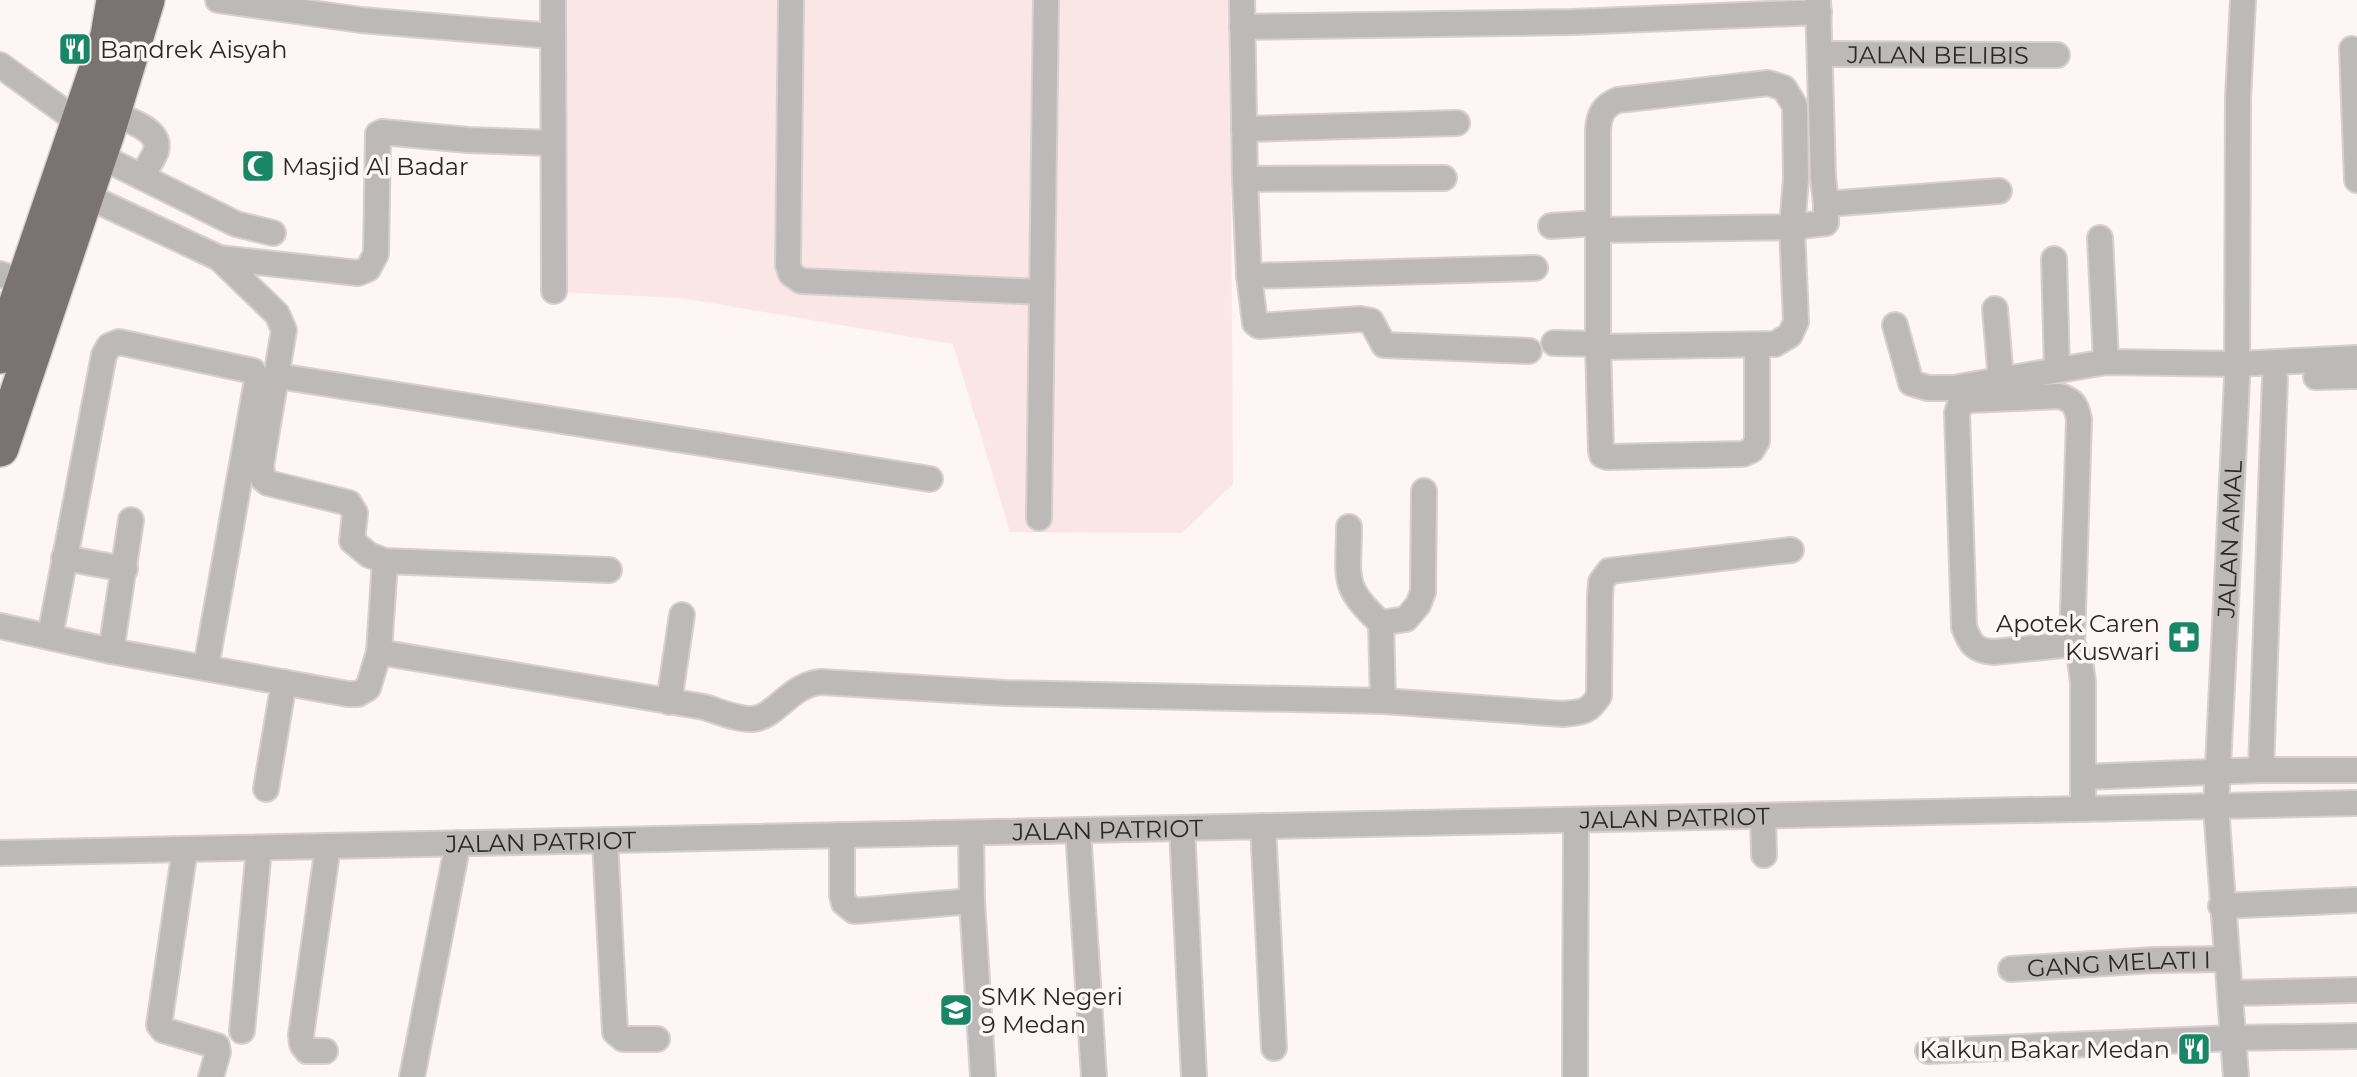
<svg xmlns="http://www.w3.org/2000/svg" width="2357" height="1077" viewBox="0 0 2357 1077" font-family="Montserrat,sans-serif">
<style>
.built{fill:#fae6e7}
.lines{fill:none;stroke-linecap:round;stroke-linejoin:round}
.minor-casing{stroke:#d8d0d0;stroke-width:28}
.highway-casing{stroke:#d8d0d0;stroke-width:40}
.minor{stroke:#beb9b9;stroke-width:24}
.highway{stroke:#7b7272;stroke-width:37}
.labels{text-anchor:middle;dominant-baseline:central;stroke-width:7;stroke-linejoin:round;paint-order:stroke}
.poi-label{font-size:24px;fill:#2d2828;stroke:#fef5f5;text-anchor:start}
.street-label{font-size:24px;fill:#2d2828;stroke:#fef5f5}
</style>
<rect width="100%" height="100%" fill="#fef5f5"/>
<polygon class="built" points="559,0 1230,0 1233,484 1182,533 1010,532 953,344 681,298 555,292"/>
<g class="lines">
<defs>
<g id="minor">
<polyline points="218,0 361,20 552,36"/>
<polyline points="553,0 554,291"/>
<polyline points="791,0 788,265 791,274 801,281 1041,292"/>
<polyline points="1242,0 1245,179 1249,276 1255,323 1259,326 1360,319 1371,321 1384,345 1529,351"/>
<polyline points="1818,0 1823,177 1826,204 1999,191"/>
<polyline points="1242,27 1572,22 1819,12"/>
<polyline points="2352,49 2357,180"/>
<path id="s1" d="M1821 54 2057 55"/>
<polyline points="0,65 80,123"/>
<polyline points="1244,129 1457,123"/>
<path d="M98 155 142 177C146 169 153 159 156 151 162 129 127 120 112 113"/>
<polyline points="142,177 236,224 273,233"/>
<polyline points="1245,179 1444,178"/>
<polyline points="85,195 219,258 277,314 284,330 261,466 263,479 268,483 349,503 355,513 352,541 369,555 385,561 609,570"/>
<polyline points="1551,226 1599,223"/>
<path d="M1600 230 1792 227 1796 179 1795 106 1784 88 1768 83 1618 100C1603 106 1599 115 1598 130V347L1775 344 1790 335 1796 322 1792 227 1826 223V204"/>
<polyline points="2100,238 2106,362"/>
<polyline points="219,258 358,273 368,269 376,254 378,134 382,132 468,140 552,143"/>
<polyline points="2054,259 2057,369"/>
<polyline points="0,274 24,282"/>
<polyline points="1249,276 1535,268"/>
<polyline points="1995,309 2001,380"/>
<polyline points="1895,325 1911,383 1928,388 1953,388 2106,362 2237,364 2357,358"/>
<polyline points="1554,343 1598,344"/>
<polyline points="1598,347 1601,450 1602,455 1607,457 1743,454 1752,450 1757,441 1757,346"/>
<polyline points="278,376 930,479"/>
<polyline points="2316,377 2357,376"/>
<polyline points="1039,518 1046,0"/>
<path d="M1349 527C1349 578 1340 586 1381 623"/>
<polyline points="64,558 125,569"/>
<path d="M0 626 111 651 348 694H358L368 688 379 652 704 707C718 711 738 720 753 719 776 717 791 684 821 682L1005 693 1383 701 1563 714C1582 712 1588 713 1599 696L1600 596 1601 582 1609 571 1791 550"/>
<polyline points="50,636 104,355 109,346 119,342 253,371 257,380 206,667"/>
<path d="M2072 644 1994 652C1975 651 1970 644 1964 627L1957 413 1960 404 1970 400 2060 396C2074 401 2076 405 2079 419L2072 644 2080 660 2083 682V809"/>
<polyline points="111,651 131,520"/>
<polyline points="379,652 385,561"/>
<polyline points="1383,701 1381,623 1406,619 1418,605 1423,592 1424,491"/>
<polyline points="669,702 682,615"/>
<polyline points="2261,770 2275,378"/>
<polyline points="2083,777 2261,770 2357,770"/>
<polyline points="266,789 284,682"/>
<polyline points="1763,816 1764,855"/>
<polyline points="1263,826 1274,1048"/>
<polyline points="1182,828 1194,1077"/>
<polyline points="1078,830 1094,1077"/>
<polyline points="971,833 972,901 983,1077"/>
<polyline points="842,835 842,895 844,903 854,911 972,901"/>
<polyline points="605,840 615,1032 623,1039 657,1039"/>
<polyline points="185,849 159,1025 163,1030 217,1046 218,1052 211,1077"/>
<path id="s2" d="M0 853 2357 803"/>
<polyline points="2221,906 2357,900"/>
<path id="s3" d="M2011 969 2154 960 2227 959"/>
<polyline points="2230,993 2357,990"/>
<polyline points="242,1031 259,848"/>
<polyline points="325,1051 307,1051 302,1044 301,1035 328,846"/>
<polyline points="1928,1051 2233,1038 2357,1036"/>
<polyline points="412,1077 458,843"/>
<polyline points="1575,1077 1576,820"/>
<path id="s4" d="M2236 1077 2216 807 2237 380 2238 98 2243 0"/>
</g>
<g id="highway">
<polyline points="0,355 109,36 115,0"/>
<polyline points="0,448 106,133 146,0"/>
</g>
</defs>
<use href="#minor" class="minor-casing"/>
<use href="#highway" class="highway-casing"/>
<use href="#minor" class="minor"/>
<use href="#highway" class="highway"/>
</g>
<defs>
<symbol id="restaurant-square" viewBox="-11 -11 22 22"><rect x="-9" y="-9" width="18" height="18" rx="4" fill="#188765" stroke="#fef5f5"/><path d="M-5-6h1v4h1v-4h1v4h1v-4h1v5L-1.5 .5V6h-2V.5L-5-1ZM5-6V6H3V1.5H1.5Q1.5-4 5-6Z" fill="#fff"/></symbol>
<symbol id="mosque-square" viewBox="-11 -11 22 22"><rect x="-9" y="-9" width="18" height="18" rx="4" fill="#188765" stroke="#fef5f5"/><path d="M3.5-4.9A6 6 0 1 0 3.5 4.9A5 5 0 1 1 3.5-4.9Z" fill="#fff"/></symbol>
<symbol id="pharmacy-square" viewBox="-11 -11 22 22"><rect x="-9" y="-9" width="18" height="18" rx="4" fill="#188765" stroke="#fef5f5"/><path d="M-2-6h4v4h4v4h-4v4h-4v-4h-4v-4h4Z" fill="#fff"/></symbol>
<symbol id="school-square" viewBox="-11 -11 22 22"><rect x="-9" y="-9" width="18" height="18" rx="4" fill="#188765" stroke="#fef5f5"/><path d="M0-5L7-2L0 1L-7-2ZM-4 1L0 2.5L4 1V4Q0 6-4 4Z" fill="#fff"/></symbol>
</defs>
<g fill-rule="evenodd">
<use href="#restaurant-square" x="56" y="30" width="38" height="38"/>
<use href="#mosque-square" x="239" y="147" width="38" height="38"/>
<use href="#pharmacy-square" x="2165" y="618" width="38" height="38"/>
<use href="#school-square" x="937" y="991" width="38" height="38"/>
<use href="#restaurant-square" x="2175" y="1030" width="38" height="38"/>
</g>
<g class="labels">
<g class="poi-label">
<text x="100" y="49">Bandrek Aisyah</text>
<text x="282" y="166">Masjid Al Badar</text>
<text x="2160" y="623" text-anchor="end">Apotek Caren<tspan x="2160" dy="28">Kuswari</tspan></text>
<text x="981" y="996">SMK Negeri<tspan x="981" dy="28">9 Medan</tspan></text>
<text x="2170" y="1049" text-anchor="end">Kalkun Bakar Medan</text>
</g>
<g class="street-label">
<text stroke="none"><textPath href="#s1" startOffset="117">JALAN BELIBIS</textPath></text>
<text stroke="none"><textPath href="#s4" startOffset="539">JALAN AMAL</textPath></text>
<text stroke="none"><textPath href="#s2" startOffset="1675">JALAN PATRIOT</textPath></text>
<text stroke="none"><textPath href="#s2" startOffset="1108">JALAN PATRIOT</textPath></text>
<text stroke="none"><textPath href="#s2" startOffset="541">JALAN PATRIOT</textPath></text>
<text stroke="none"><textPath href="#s3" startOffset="108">GANG MELATI I</textPath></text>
</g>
</g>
</svg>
